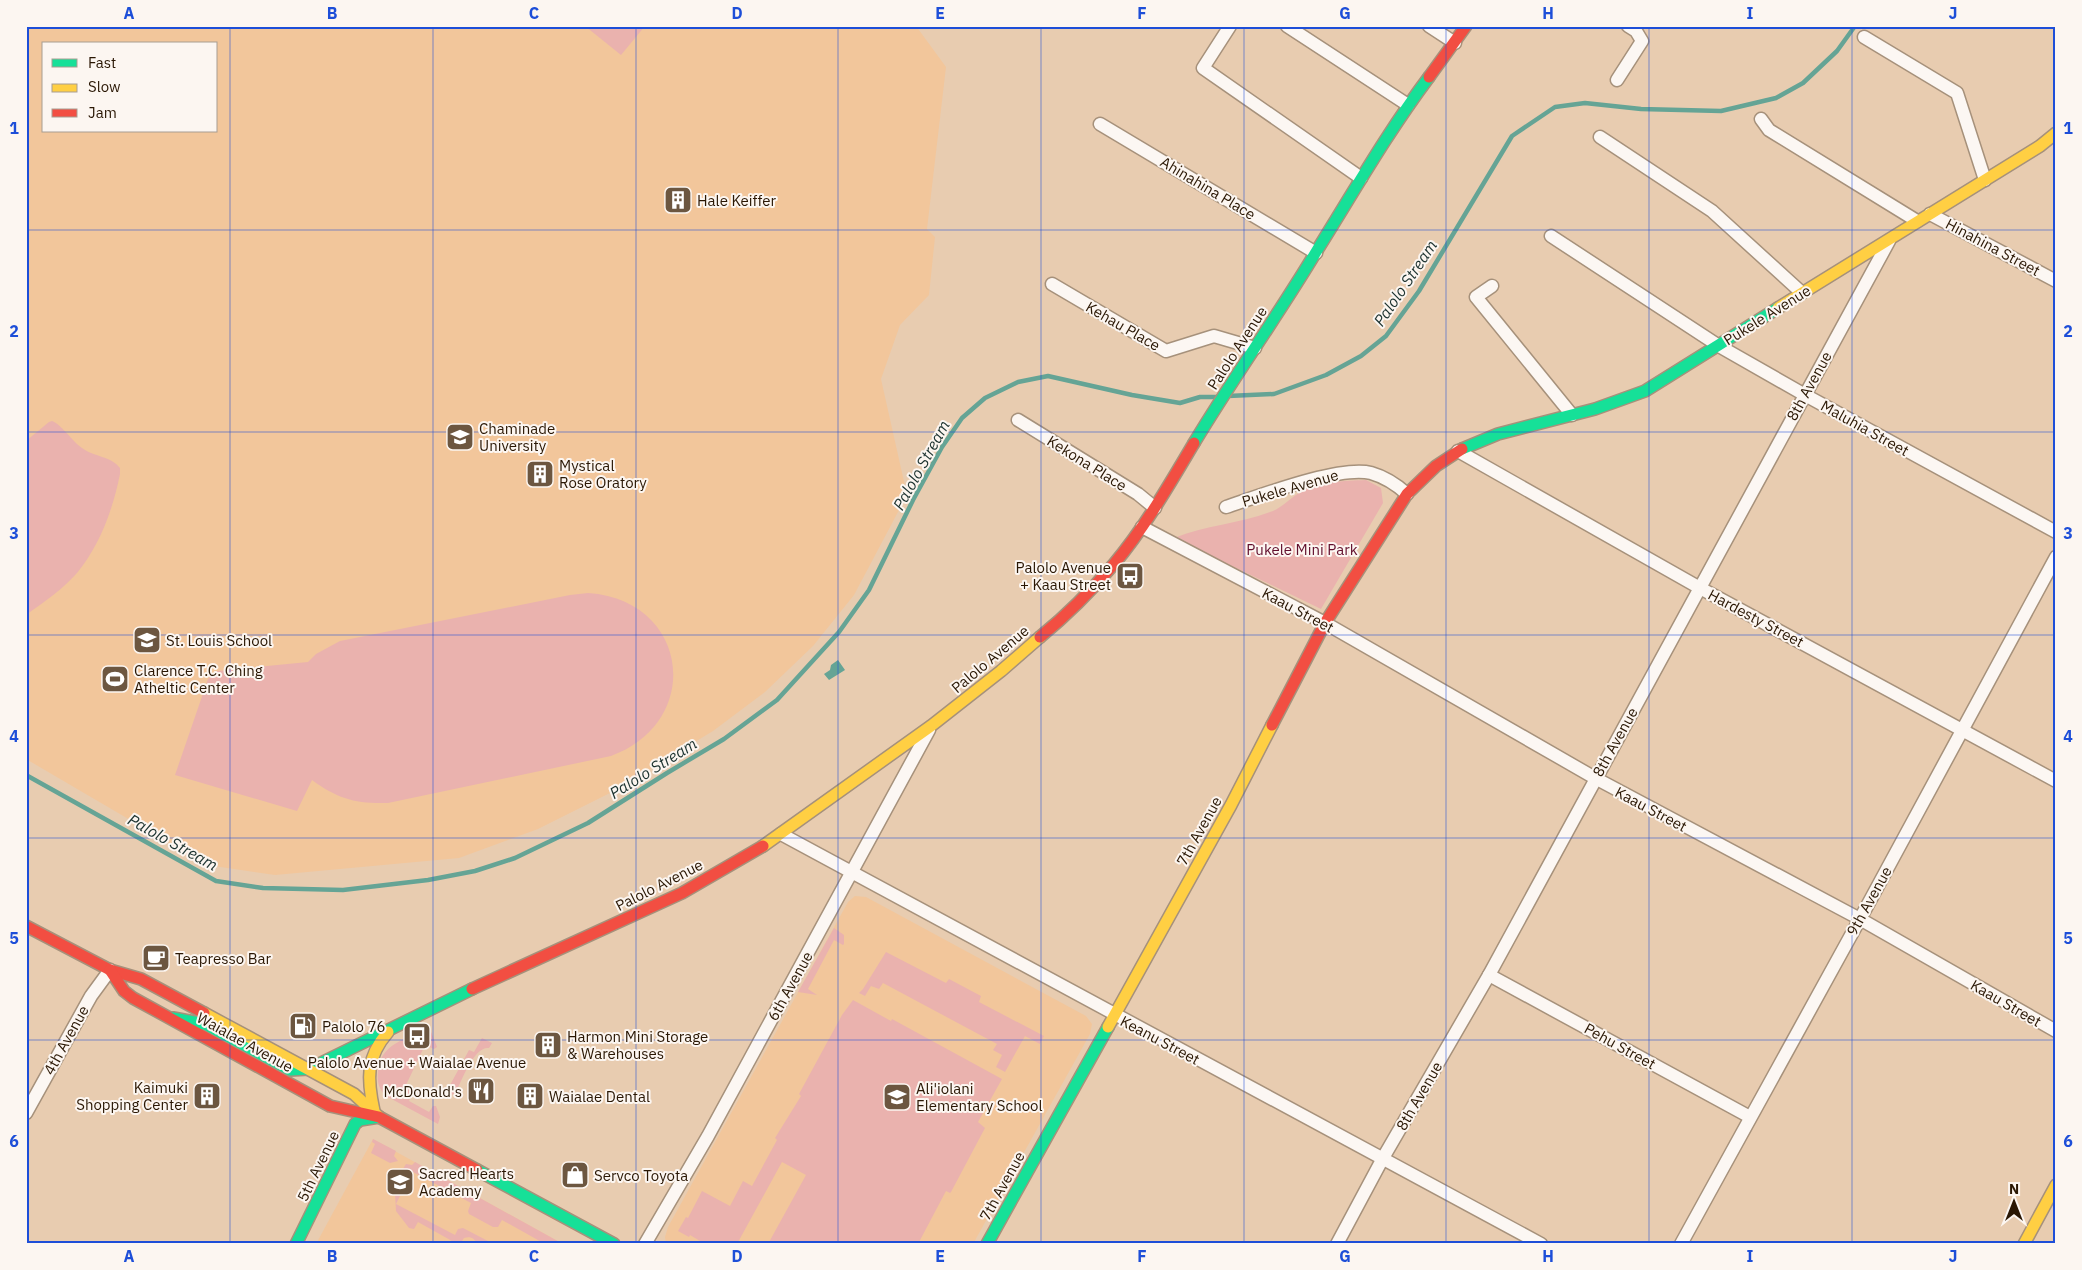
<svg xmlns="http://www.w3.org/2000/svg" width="2082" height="1270" viewBox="0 0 2082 1270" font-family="'IBM Plex Sans',sans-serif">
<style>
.built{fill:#f2c69b;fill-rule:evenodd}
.green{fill:#eab2ae}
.water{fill:#65a495}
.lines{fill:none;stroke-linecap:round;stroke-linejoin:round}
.stream{stroke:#65a495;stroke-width:4.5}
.street-casing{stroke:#a6917b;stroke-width:15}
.fast-casing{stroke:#a6917b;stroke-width:14}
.slow-casing{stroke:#a6917b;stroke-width:14}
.jam-casing{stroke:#a6917b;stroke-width:14}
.street{stroke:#fcf7f3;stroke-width:12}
.fast{stroke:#16e098;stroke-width:11}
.slow{stroke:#ffcf43;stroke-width:11}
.jam{stroke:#f24e42;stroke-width:11}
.grid{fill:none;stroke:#1d4ed8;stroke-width:1;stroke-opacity:0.55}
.labels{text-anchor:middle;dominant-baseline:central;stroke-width:4;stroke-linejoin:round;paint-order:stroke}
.street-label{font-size:15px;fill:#2a1704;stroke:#fcf6f1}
.poi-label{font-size:15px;fill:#2a1704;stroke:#fcf6f1;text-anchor:start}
.park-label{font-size:15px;fill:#620f2d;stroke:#fcf6f1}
.water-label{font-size:16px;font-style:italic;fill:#1c322f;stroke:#fcf6f1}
.neatline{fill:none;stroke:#1d4ed8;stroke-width:2}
.grid-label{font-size:16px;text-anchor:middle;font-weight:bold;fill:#1d4ed8}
</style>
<rect width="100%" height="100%" fill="#e8ccb0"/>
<g class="built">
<path d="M26 26H916L946 67 927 229 935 237 929 295 900 325 881 379 907 495 854 595 813 646 765 692 713 731 614 791 538 829 459 858 275 875 207 865 26 759ZM44 44H216V131H44Z"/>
<polygon points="855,896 866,897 1086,1016 1092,1024 1090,1034 973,1244 666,1244 665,1237 668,1227 848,902"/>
<polygon points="373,1139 563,1244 316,1244"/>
</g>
<g class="green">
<polygon points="585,26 645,26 621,55"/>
<path d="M52 421C61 424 72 441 82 448 94 457 111 456 120 468V474C113 509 100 545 77 573 63 589 44 602 26 615V441L49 422Z"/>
<path d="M1366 480 1381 488 1383 503 1321 609 1174 538C1205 525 1239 524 1270 512 1282 508 1288 500 1299 493 1318 481 1344 481 1366 480Z"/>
<path d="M588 593C690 600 704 722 611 756L388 803C356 804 338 799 312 780L297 811 175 775 208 679 217 671 308 662 316 654 340 641 570 595Z"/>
<polygon points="834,928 844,935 844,944 843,945 834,940 808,989 817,995 798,992"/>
<polygon points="886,952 946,983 949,979 981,996 979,1002 1044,1036 1040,1044 1025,1036 1005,1072 996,1067 1002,1055 993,1050 997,1044 883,983 879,989 871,986 865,996 859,993 863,989"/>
<polygon points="853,1000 891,1021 892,1019 1002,1079 978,1122 985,1128 951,1192 950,1193 946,1191 918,1244 768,1244 806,1175 782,1162 737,1244 705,1244 690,1235 689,1237 678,1231 686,1217 688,1218 702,1191 730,1206 743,1181 752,1186 777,1140 775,1138 801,1096 799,1094 842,1015"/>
<path d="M430 1029 437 1047 434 1049 425 1045 406 1085 414 1090 409 1101 429 1112 433 1106H436L440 1117 438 1124 386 1096C378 1088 377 1081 378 1071 380 1043 408 1038 430 1029Z"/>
<path d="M482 1038 492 1043 489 1048C474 1046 462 1080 456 1092L452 1095 449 1087 469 1050 474 1052Z"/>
<polygon points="373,1139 396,1151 394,1156 398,1161 390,1163 371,1153 375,1144 372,1142"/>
<polygon points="415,1162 563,1244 545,1244 502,1220 498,1227 493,1227 469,1214 468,1211 471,1203 413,1172 409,1179 405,1179 401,1172 406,1164 412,1165"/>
<path d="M395 1193H399L400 1196 396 1204 455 1235 458 1229 463 1228 488 1241V1244H477C475 1238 470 1236 464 1238L460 1244H451L452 1241 418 1222 414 1229 409 1228 396 1211Z"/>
</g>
<polygon class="water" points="838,660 845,670 829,680 824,674 830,670 831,665"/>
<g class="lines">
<g class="stream">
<polyline points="1228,396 1274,394 1326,375 1361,356 1386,336 1419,291 1512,136 1555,107 1585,103 1641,109 1721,111 1776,98 1803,83 1837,51 1855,26"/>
<polyline points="26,775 216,881 263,888 343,890 428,880 475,871 515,858 588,823 667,773 724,739 777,700 839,632 869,590 913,500 942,447 962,418 985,398 1018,382 1048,376 1132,395 1180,403 1200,397 1218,397"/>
</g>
<defs>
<g id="street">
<polyline points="1230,26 1203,68 1361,178"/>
<polyline points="1287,26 1408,105"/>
<polyline points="1429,26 1455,43"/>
<polyline points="1864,37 1957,93 1985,180"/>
<polyline points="1617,80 1642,41 1636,31 1628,26"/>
<polyline points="1761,119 1769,130 1917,221"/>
<polyline points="1100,124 1316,253"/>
<polyline points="1600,137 1712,211 1802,293"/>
<polyline points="1930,214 2056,281"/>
<polyline points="1551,236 1719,346 1805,395 2056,532"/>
<polyline points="1052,284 1166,351 1214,336 1255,348"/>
<polyline points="1492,286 1476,297 1572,415"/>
<polyline points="1018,420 1138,494 1155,508"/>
<polyline points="1458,451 1700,588 2056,781"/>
<path d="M1226 507C1259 496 1340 465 1371 473 1385 477 1397 485 1407 494"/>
<polyline points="1142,527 1325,623 1595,778 1860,919 2056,1031"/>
<polyline points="781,834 1541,1244"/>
<polyline points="1489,975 1750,1117"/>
<polyline points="26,1113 91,996 110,970"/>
<polyline points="645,1244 708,1136 929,730"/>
<polyline points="1337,1244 1383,1158 1489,975 1889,241"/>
<polyline points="1681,1244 1866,908 2056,557"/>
</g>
<g id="fast">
<path d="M1194 443C1233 378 1277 317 1316 252 1353 193 1387 133 1429 77"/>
<polyline points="1462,449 1498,434 1595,409 1645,391 1778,308"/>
<polyline points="173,1018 205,1024 290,1070 309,1069 472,989"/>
<polyline points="477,1170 614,1244"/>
<polyline points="296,1244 355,1124 360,1120 379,1117"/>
<polyline points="987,1244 1108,1027"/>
</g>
<g id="slow">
<polyline points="1778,308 2040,146 2056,133"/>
<polyline points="763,846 931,726 1001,671 1040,637"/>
<polyline points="204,1013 354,1094 379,1117"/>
<polyline points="1108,1027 1231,805 1272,725"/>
<path d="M374 1111C367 1079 366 1057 388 1032"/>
<polyline points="2024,1244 2056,1185"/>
</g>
<g id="jam">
<polyline points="1429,77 1466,26"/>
<path d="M1040 637C1067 615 1091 591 1114 564 1145 527 1169 485 1194 443"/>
<polyline points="1272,725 1325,623 1407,494 1436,466 1462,449"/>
<polyline points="26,926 110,970 141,979 204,1013"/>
<polyline points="110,970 124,991 133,998 330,1106 379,1117 477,1170"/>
<polyline points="472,989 682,893 763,846"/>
</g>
</defs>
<use href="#street" class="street-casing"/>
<use href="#fast" class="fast-casing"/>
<use href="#slow" class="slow-casing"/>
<use href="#jam" class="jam-casing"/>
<use href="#street" class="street"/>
<use href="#fast" class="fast"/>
<use href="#slow" class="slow"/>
<use href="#jam" class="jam"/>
</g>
<path class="grid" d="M230 26V1244M433 26V1244M636 26V1244M838 26V1244M1041 26V1244M1244 26V1244M1446 26V1244M1649 26V1244M1852 26V1244M26 230H2056M26 432H2056M26 635H2056M26 838H2056M26 1040H2056"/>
<defs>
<symbol id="building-square" viewBox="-11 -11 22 22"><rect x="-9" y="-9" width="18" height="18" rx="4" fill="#6c5640" stroke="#fcf6f1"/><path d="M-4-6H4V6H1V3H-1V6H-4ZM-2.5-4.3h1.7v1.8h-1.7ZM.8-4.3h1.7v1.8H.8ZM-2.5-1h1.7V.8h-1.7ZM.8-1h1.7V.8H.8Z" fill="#fff"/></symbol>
<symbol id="university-square" viewBox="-11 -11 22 22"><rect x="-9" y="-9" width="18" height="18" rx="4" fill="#6c5640" stroke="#fcf6f1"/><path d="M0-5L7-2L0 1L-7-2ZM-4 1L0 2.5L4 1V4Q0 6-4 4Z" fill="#fff"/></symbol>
<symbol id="bus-square" viewBox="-11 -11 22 22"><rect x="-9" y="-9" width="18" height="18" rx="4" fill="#6c5640" stroke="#fcf6f1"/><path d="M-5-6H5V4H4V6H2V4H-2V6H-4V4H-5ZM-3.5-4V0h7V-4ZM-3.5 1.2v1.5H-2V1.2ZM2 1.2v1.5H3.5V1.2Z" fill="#fff"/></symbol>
<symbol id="school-square" viewBox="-11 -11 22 22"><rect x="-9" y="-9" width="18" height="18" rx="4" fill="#6c5640" stroke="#fcf6f1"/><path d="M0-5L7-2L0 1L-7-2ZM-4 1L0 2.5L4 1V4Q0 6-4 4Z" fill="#fff"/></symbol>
<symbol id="stadium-square" viewBox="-11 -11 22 22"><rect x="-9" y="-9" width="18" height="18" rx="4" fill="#6c5640" stroke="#fcf6f1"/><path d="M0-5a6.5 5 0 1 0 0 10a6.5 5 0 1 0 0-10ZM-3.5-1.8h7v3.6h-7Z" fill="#fff"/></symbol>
<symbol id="cafe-square" viewBox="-11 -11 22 22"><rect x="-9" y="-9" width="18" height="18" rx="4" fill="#6c5640" stroke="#fcf6f1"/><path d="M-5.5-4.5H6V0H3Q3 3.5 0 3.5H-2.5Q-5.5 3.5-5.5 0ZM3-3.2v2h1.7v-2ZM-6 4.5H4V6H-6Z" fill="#fff"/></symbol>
<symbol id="fuel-square" viewBox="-11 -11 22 22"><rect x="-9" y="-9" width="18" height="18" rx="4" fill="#6c5640" stroke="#fcf6f1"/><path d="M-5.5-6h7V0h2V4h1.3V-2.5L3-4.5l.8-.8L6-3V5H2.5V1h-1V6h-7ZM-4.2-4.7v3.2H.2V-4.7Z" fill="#fff"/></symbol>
<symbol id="restaurant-square" viewBox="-11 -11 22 22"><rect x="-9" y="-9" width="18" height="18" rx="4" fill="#6c5640" stroke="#fcf6f1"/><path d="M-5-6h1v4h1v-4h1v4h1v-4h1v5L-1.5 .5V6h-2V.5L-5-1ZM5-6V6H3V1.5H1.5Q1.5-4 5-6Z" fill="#fff"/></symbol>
<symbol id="shop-square" viewBox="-11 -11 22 22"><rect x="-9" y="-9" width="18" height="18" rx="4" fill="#6c5640" stroke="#fcf6f1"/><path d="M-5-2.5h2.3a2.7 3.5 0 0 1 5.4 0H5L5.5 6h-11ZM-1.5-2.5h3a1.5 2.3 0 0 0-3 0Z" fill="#fff"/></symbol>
</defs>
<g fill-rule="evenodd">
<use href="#building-square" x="662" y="184" width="32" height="32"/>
<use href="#university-square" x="444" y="421" width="32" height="32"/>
<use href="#building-square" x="524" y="458" width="32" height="32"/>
<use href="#bus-square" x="1114" y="560" width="32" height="32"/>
<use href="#school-square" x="131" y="624" width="32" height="32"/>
<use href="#stadium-square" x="99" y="663" width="32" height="32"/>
<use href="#cafe-square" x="140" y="942" width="32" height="32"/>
<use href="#fuel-square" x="287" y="1010" width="32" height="32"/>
<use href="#bus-square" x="401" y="1020" width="32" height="32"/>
<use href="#building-square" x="532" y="1029" width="32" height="32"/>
<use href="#restaurant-square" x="465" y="1075" width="32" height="32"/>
<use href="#building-square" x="191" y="1080" width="32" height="32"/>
<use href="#building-square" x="514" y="1080" width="32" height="32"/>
<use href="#school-square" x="881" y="1081" width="32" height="32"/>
<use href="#shop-square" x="559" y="1159" width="32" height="32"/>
<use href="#school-square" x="384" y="1166" width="32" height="32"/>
</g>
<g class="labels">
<g class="street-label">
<text transform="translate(1208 188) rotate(31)">Ahinahina Place</text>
<text transform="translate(1993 247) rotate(28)">Hinahina Street</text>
<text transform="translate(1767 315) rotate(-32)">Pukele Avenue</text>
<text transform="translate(1123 326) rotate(30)">Kehau Place</text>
<text transform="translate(1237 348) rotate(-57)">Palolo Avenue</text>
<text transform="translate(1809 386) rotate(-61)">8th Avenue</text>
<text transform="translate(1865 428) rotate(29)">Maluhia Street</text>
<text transform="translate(1087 463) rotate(32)">Kekona Place</text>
<text transform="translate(1290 488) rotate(-16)">Pukele Avenue</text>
<text transform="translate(1298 610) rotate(28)">Kaau Street</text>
<text transform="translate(1756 618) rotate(28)">Hardesty Street</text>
<text transform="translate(990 659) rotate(-40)">Palolo Avenue</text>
<text transform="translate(1615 742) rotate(-61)">8th Avenue</text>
<text transform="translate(1651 809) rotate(28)">Kaau Street</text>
<text transform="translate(1199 831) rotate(-61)">7th Avenue</text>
<text transform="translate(659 885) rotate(-27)">Palolo Avenue</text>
<text transform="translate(1869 901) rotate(-61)">9th Avenue</text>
<text transform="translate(790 986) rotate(-61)">6th Avenue</text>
<text transform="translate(2006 1003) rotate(30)">Kaau Street</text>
<text transform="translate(66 1040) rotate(-61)">4th Avenue</text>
<text transform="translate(1160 1040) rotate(28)">Keanu Street</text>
<text transform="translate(245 1042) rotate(29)">Waialae Avenue</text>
<text transform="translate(1620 1046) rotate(29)">Pehu Street</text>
<text transform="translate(1419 1096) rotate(-60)">8th Avenue</text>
<text transform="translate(318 1166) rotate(-64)">5th Avenue</text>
<text transform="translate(1002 1186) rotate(-61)">7th Avenue</text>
</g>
<g class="poi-label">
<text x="697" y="200">Hale Keiffer</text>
<text x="479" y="428">Chaminade<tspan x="479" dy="17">University</tspan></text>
<text x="559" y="465">Mystical<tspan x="559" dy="17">Rose Oratory</tspan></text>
<text x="1111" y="567" text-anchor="end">Palolo Avenue<tspan x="1111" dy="17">+ Kaau Street</tspan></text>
<text x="166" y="640">St. Louis School</text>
<text x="134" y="670">Clarence T.C. Ching<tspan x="134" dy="17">Atheltic Center</tspan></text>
<text x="175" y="958">Teapresso Bar</text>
<text x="322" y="1026">Palolo 76</text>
<text x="567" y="1036">Harmon Mini Storage<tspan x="567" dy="17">&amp; Warehouses</tspan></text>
<text x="417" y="1062" text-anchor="middle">Palolo Avenue + Waialae Avenue</text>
<text x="188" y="1087" text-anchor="end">Kaimuki<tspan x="188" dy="17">Shopping Center</tspan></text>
<text x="916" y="1088">Ali'iolani<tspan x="916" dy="17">Elementary School</tspan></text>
<text x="462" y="1091" text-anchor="end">McDonald's</text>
<text x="549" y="1096">Waialae Dental</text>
<text x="419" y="1173">Sacred Hearts<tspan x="419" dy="17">Academy</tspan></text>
<text x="594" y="1175">Servco Toyota</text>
</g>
<g class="park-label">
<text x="1302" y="549">Pukele Mini Park</text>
</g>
<g class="water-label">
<text transform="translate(1405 283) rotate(-56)">Palolo Stream</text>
<text transform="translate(921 465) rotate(-61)">Palolo Stream</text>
<text transform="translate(653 768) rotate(-32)">Palolo Stream</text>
<text transform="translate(173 842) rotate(29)">Palolo Stream</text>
</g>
</g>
<rect width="2082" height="1270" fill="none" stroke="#fcf6f1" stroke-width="55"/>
<rect x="42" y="42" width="175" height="90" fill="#fcf6f1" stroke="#a89d92"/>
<rect x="52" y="59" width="25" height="8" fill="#16e098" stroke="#a89d92"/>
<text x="88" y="68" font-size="15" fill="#2a1704">Fast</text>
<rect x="52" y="84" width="25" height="8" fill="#ffcf43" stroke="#a89d92"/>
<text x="88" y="92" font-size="15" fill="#2a1704">Slow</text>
<rect x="52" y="109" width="25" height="8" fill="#f24e42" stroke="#a89d92"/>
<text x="88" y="118" font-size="15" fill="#2a1704">Jam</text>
<g transform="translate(2014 1202)" stroke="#fcf6f1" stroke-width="4" paint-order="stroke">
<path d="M0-4L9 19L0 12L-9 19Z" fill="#2a1704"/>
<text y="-8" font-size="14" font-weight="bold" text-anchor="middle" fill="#2a1704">N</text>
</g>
<rect x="28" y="28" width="2026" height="1214" class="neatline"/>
<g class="grid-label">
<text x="129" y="19">A</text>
<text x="332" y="19">B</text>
<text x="534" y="19">C</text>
<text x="737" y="19">D</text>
<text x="940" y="19">E</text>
<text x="1142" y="19">F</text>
<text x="1345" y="19">G</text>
<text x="1548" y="19">H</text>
<text x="1750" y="19">I</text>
<text x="1953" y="19">J</text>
<text x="14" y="134">1</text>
<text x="2068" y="134">1</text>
<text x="14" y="337">2</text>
<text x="2068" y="337">2</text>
<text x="14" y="539">3</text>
<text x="2068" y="539">3</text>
<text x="14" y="742">4</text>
<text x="2068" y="742">4</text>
<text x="14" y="944">5</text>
<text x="2068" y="944">5</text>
<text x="14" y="1147">6</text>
<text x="2068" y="1147">6</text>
<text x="129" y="1262">A</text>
<text x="332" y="1262">B</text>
<text x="534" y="1262">C</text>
<text x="737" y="1262">D</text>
<text x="940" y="1262">E</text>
<text x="1142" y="1262">F</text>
<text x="1345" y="1262">G</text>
<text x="1548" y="1262">H</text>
<text x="1750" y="1262">I</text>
<text x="1953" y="1262">J</text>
</g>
</svg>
